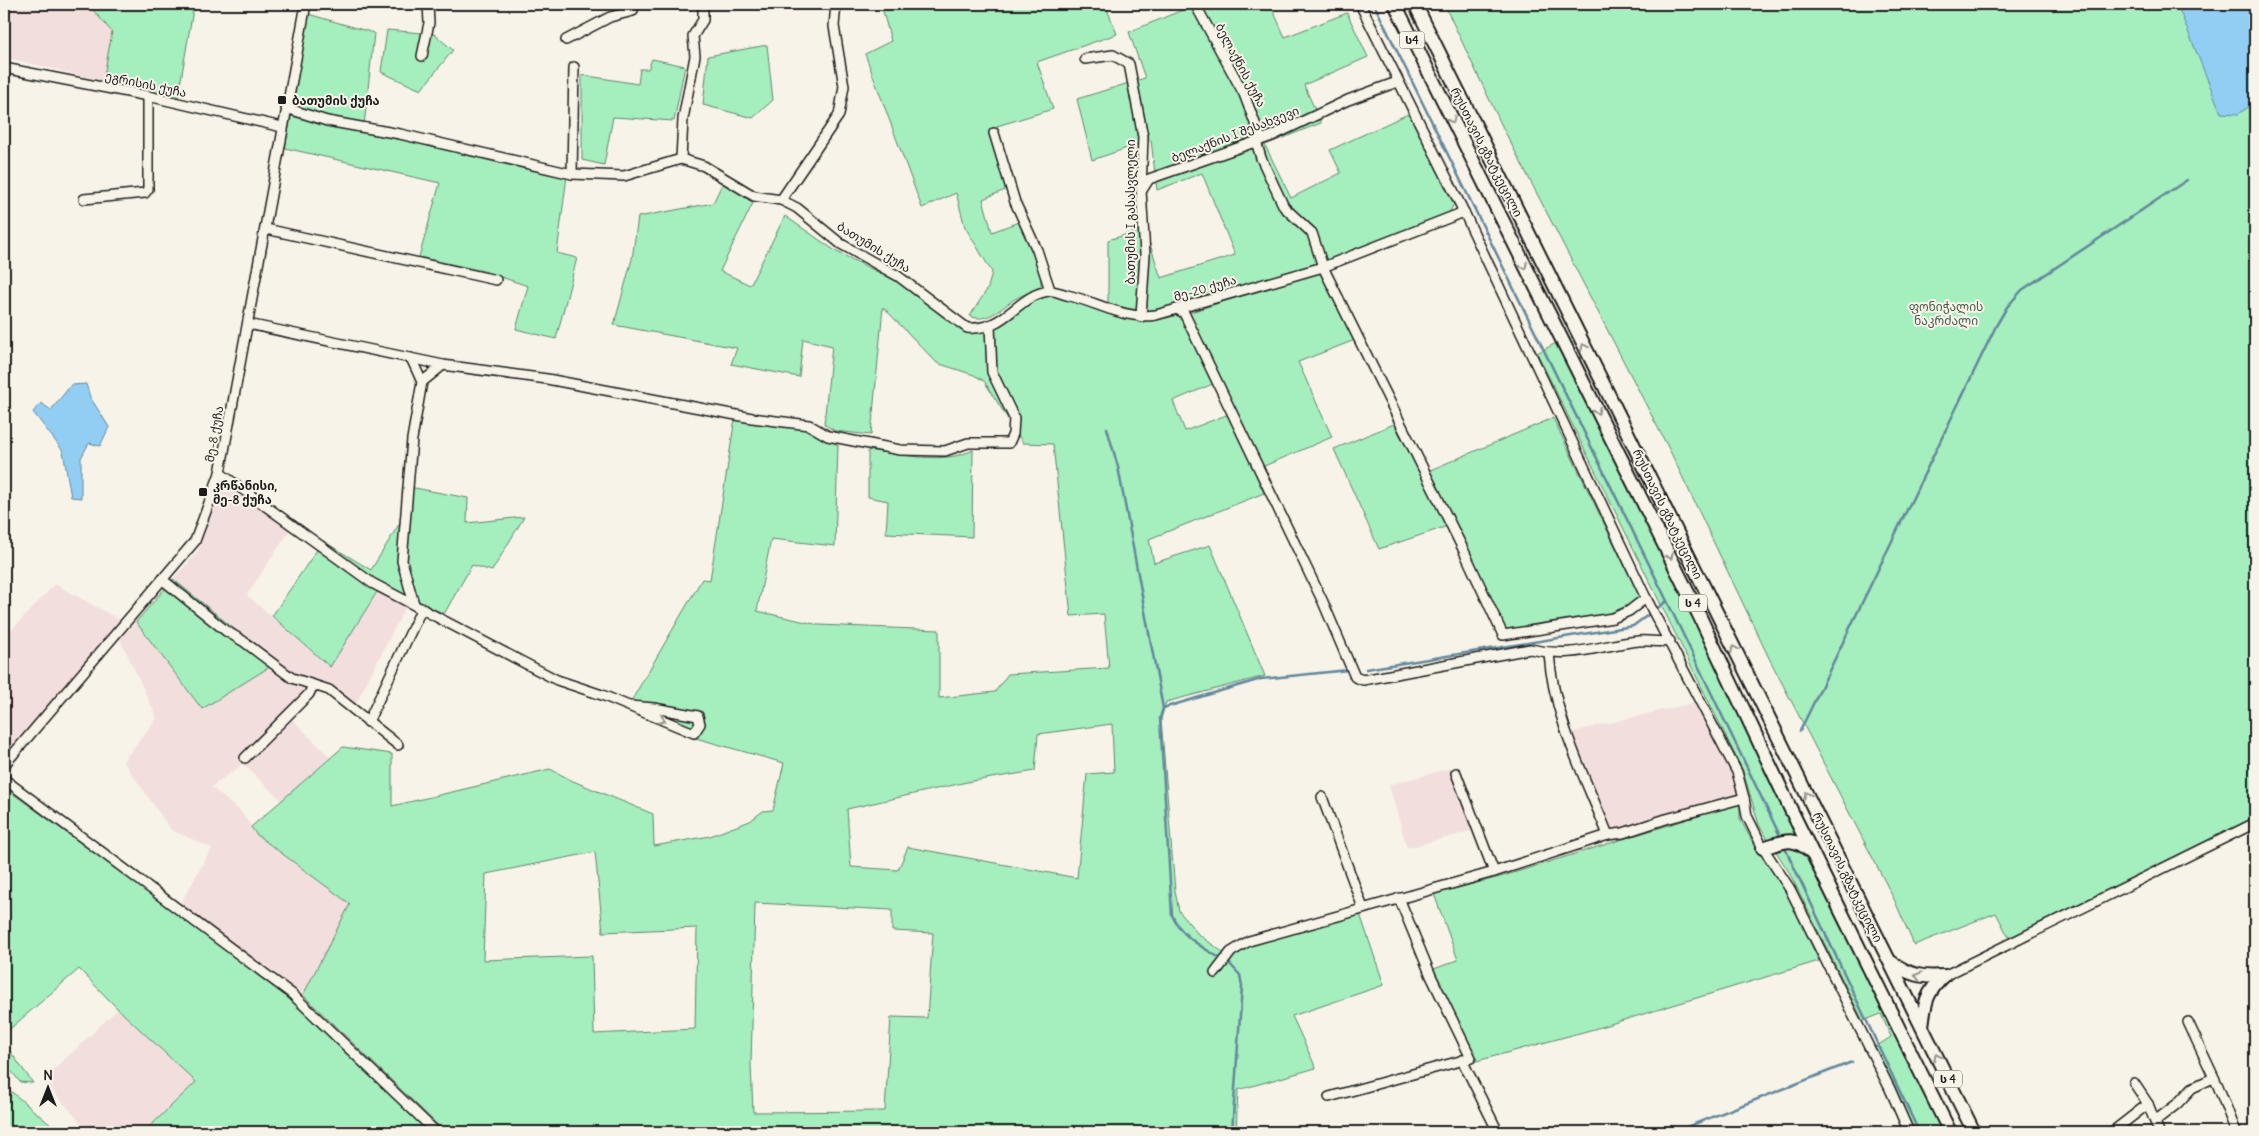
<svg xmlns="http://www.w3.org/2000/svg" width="2259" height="1136" viewBox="0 0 2259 1136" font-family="Delius,'Noto Sans Georgian',sans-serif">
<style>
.built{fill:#f2dfdd}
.green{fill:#a5eebd;stroke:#60856c;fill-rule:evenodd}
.water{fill:#92cef3;stroke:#63879d}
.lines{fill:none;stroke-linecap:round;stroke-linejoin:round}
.stream{stroke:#63879d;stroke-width:2.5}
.minor-casing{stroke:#1c1c1c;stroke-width:12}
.highway-casing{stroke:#1c1c1c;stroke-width:16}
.minor{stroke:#f7f3e8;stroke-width:9}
.highway{stroke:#f7f3e8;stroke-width:12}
.oneway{stroke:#94928c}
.poi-dot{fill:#1c1c1c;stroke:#f7f3e8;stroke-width:2}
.labels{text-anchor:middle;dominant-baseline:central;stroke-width:4;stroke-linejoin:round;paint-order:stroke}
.shield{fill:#f7f3e8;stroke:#5e5c59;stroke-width:1}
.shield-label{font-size:11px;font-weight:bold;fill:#1c1c1c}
.street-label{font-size:12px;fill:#1c1c1c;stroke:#f7f3e8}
.poi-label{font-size:12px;font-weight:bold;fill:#1c1c1c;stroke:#f7f3e8;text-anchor:start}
.park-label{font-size:12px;fill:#455b4c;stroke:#f7f3e8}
</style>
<rect width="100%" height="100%" fill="#f7f3e8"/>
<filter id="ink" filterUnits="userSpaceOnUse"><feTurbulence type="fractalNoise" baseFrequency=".02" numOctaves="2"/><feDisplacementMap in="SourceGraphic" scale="10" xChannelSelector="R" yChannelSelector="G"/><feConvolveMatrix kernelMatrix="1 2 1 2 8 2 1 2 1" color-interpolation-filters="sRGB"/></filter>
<g filter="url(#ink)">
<g class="built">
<polygon points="4,4 88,4 112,32 103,81 4,57"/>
<polygon points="222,483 290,530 247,595 329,667 378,592 406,606 354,707 326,685 292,719 330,757 282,801 243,764 211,787 240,811 257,835 350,904 303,995 178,908 212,848 171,830 123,761 157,718 120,639 136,622 202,709 275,662 173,579 197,553"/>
<polygon points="55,584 120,620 99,648 4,757 4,638"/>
<polygon points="1696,702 1729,766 1736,795 1612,832 1572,732"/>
<polygon points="1458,766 1483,828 1407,848 1389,785"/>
<polygon points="118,1009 196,1082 144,1132 89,1132 43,1080"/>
</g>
<g class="green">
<polygon points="88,4 194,4 178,97 103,81 112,32"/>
<path d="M881 4H1105L1117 34 1037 62 1053 109 997 126 1015 186 983 199 992 232 1021 221 1041 277V288C1033 292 1023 294 1015 299 1002 307 987 324 970 316L988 288 992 272 965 227 956 193 922 208 865 54 891 41Z"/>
<polygon points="1197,4 1283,4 1272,8 1285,37 1347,13 1368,57 1304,85 1321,123 1265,145 1291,198 1341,173 1330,150 1410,113 1455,202 1449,213 1317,267 1192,303 1141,312 1108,303 1108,240 1145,229 1161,278 1235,255 1202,173 1157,190 1151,140 1092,160 1077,99 1145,78 1129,32"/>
<polygon points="1444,4 2255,4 2255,819 2010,940 1996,913 1914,945 1894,899 1769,658 1671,453 1503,128"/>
<polygon points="308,14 374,33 364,126 291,106"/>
<polygon points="387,30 434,34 453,50 421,90 381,72"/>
<polygon points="767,45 773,100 753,118 703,105 708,56"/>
<polygon points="652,59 685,66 674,121 613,117 604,165 582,160 582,75 638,84 640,69 648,69"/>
<polygon points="291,116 567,176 557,253 577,258 556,339 516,329 528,286 483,271 419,257 440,183 285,148"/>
<path d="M723 182 753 203 720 271 750 285 785 216 837 252 898 282 951 318 981 331C1002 319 1024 300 1048 295 1066 291 1118 317 1139 320 1154 322 1167 318 1181 314L1215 383 1173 401 1185 431 1229 414 1264 493 1149 539 1154 563 1210 545 1265 676 1166 702 1161 719 1175 891 1179 911 1198 934 1232 959 1237 952 1256 944 1360 914 1384 985 1292 1016 1316 1068 1238 1090 1236 1132H445L303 995 350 904 257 835 251 827 343 747 392 754V806L550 769 573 781 653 814 654 846 710 836 750 821 763 811 773 810 784 763 685 735 626 710 702 579 710 580 735 418 806 428 838 445 835 546 771 539 757 611 819 625 939 630V698L995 692 1008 674 1109 668 1104 614 1071 616 1053 444 1023 443 984 381 974 375 937 363 883 307 871 435 835 431 824 424 832 346 803 339 799 377 731 364 737 348 614 325 632 259 638 217 713 203ZM1112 724 1114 772 1087 774 1077 878 908 847 898 870 851 867 847 809 967 782 1035 771 1038 734ZM595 852 603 932 697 928 695 1029 594 1034 592 956 483 960 486 874ZM755 903 892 910V931L933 933 927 1018 891 1017 885 1111 753 1112 751 1065Z"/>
<polygon points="1320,270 1355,340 1298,362 1332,437 1262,467 1188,313"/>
<polygon points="1556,343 1689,605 1942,1132 1914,1132 1875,1047 1891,1037 1881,1014 1863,1021 1789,872 1759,825 1743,771 1537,353"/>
<polygon points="1553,418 1640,598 1617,614 1514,632 1502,627 1428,471"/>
<polygon points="1394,424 1448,526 1379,549 1334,449"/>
<path d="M868 450C901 454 943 465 973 450L972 537 886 533 888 501 868 497Z"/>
<polygon points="404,486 468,498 467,523 524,517 492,571 472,565 444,614 418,601 406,606 377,592 330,667 272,616 323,541 371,570 401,521"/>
<polygon points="173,579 276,663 202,709 136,622"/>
<polygon points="4,787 288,995 429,1132 144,1132 196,1082 118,1009 79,969 4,1034 4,927 8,923 4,919"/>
<polygon points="1740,803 1740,819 1756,848 1786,891 1819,961 1594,1029 1477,1061 1434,969 1458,960 1434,894 1500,877"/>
<polygon points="4,1043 33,1083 20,1082 4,1062"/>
<polygon points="4,1084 6,1087 59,1132 4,1132"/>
</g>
<g class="water">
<polygon points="2177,4 2255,4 2255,103 2238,114 2221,113"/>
<polygon points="86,384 90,397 109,427 100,446 89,443 81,458 81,498 71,497 63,451 33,412 41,403 51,410 71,385"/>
</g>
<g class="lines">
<g class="stream">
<polyline points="1374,4 1667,601 1781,838"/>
<polyline points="1107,428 1118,467 1163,708 1261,679 1348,670"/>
<polyline points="1366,669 1633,626 1667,601"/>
<path d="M1163 708 1160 718 1172 915C1181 936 1199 945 1218 957"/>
<polyline points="1800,731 1996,326 2007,307 2022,290 2187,180"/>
<polyline points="1784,846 1919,1132"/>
<polyline points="1228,962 1240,975 1242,986 1232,1132"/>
<polyline points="1674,1132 1852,1062"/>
</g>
<defs>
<g id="minor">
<polyline points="1195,4 1244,94 1261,139"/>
<polyline points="1360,4 1464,212 1646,598 1737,772 1744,798 1747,816 1763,848 1790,889 1890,1089 1909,1132"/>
<polyline points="566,40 610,17 633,11 634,4"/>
<polyline points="422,56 429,23 428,4"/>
<polyline points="1085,59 1113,55 1129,64 1143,137 1141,190 1145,254 1141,317"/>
<polyline points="4,68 148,96 282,127"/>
<path d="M286 108 327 121 400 134 572 174 624 176 681 159 704 166 754 196 781 200 797 208 841 244 898 276 967 328C1006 331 1017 295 1049 291 1054 290 1062 294 1067 295 1097 302 1124 320 1156 315L1323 267 1464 212"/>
<polyline points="994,133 1015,202 1037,250 1050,290"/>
<polyline points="1256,141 1261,158 1284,207 1312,233 1323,267 1463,549 1503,635 1613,618 1629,611 1646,598"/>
<polyline points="681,159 683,119 695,56 693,36 703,20 703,4"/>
<polyline points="572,174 574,67"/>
<polyline points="1142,190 1149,179 1272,136 1348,100 1397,82"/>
<polyline points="84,199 145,193 148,189 148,96"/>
<polyline points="781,200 839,115 844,86 834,26 836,4"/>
<polyline points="266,229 496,280"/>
<path d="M1177 309 1184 313 1323 602 1355 677 1363 680 1530 649C1573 659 1599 645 1639 641 1649 640 1660 643 1670 641"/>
<polyline points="248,324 443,365 547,379 752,418 809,425 828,436 900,450 945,451 968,443 1009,443 1013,434 1014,418 992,372 990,326"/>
<polyline points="411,358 422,382 412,439 402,561 414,604"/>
<polyline points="422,382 443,365"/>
<polyline points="220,473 372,583 557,680 602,695 694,733 700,724 698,716 654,708 630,706"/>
<polyline points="163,580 226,631 243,641 292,678 329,690 398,745"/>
<path d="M1549 653C1553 716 1585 777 1608 835"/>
<polyline points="368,722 422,608"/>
<polyline points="245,758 309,694 313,685"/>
<polyline points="4,765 195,541 220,473 306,4"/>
<polyline points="1456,773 1494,872"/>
<polyline points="4,779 292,994 436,1132"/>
<polyline points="1322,797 1363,908"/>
<polyline points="1215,973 1231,952 1249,941 1494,872 1608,835 1623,833 1666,819 1744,798"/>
<polyline points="1944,976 2255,823"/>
<polyline points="2188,1022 2218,1086 2236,1132"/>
<polyline points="1462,1060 1498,1132"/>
<polyline points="2134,1083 2148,1104 2159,1132"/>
<polyline points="1329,1097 1471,1058 1431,976 1399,898"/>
<polyline points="2155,1121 2177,1104 2192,1088 2213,1078"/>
<polyline points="2112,1132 2148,1104"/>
</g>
<g id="highway">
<polyline points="1395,4 1699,615 1792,812 1950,1132"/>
<polyline points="1415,4 1974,1132"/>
<path d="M1763 848C1783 842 1792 835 1810 851"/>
<path d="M1891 962C1910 975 1921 978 1944 976 1926 993 1925 1002 1922 1026"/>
</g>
</defs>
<use href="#minor" class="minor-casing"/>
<use href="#highway" class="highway-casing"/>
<use href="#minor" class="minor"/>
<use href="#highway" class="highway"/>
</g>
<defs><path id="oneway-chevron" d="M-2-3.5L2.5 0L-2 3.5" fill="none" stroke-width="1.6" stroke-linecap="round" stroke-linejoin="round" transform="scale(1.25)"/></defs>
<g class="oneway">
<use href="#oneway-chevron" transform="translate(1452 120) rotate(63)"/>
<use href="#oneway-chevron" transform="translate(1524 266) rotate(63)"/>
<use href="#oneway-chevron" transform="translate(1584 347) rotate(-116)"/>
<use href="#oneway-chevron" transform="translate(1597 411) rotate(63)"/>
<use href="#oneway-chevron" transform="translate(1670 556) rotate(63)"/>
<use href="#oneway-chevron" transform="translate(1734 649) rotate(-116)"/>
<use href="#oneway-chevron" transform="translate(662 720) rotate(23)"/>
<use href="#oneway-chevron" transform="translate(1807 795) rotate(-116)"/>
<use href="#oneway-chevron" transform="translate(1918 976) rotate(-165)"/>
<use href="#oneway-chevron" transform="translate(1937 1057) rotate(-116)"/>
</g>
</g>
<g class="poi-dot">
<rect x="277" y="95" width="10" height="10" rx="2.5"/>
<rect x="198" y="487" width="10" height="10" rx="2.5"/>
</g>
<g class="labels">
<g class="shield">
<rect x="1399.5" y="31.5" width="25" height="17" rx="4"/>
<rect x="1679" y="594.5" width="28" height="17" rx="4"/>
<rect x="1934" y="1070.5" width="28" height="17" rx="4"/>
</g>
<g class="shield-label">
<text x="1412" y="40">ს4</text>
<text x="1693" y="603">ს 4</text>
<text x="1948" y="1079">ს 4</text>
</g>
<g class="street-label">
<text transform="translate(1241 65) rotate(62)">ბელაქნის ქუჩა</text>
<text transform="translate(146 84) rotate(12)">ეგრისის ქუჩა</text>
<text transform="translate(1235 134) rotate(-21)">ბელაქნის I შესახვევი</text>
<text transform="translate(1487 152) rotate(63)">რუსთავის გზატკეცილი</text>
<text transform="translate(1130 212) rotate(-90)">ბათუმის I გასასვლელი</text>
<text transform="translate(874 247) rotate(32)">ბათუმის ქუჩა</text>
<text transform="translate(1205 288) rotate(-16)">მე-20 ქუჩა</text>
<text transform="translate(214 434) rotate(-80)">მე-8 ქუჩა</text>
<text transform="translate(1668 514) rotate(64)">რუსთავის გზატკეცილი</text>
<text transform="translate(1848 877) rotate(64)">რუსთავის გზატკეცილი</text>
</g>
<g class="poi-label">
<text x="292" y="100">ბათუმის ქუჩა</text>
<text x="213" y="485">კრწანისი,<tspan x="213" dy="14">მე-8 ქუჩა</tspan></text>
</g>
<g class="park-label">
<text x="1946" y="306">ფონიჭალის<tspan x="1946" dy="14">ნაკრძალი</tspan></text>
</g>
</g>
<rect width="2259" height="1136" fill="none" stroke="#f7f3e8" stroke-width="20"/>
<rect x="10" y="10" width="2239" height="1116" fill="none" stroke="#1c1c1c" stroke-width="2" filter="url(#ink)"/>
<g transform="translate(48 1088)" stroke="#f7f3e8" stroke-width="4" paint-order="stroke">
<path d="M0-4L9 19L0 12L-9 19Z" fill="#1c1c1c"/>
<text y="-8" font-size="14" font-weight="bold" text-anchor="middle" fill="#1c1c1c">N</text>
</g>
</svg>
